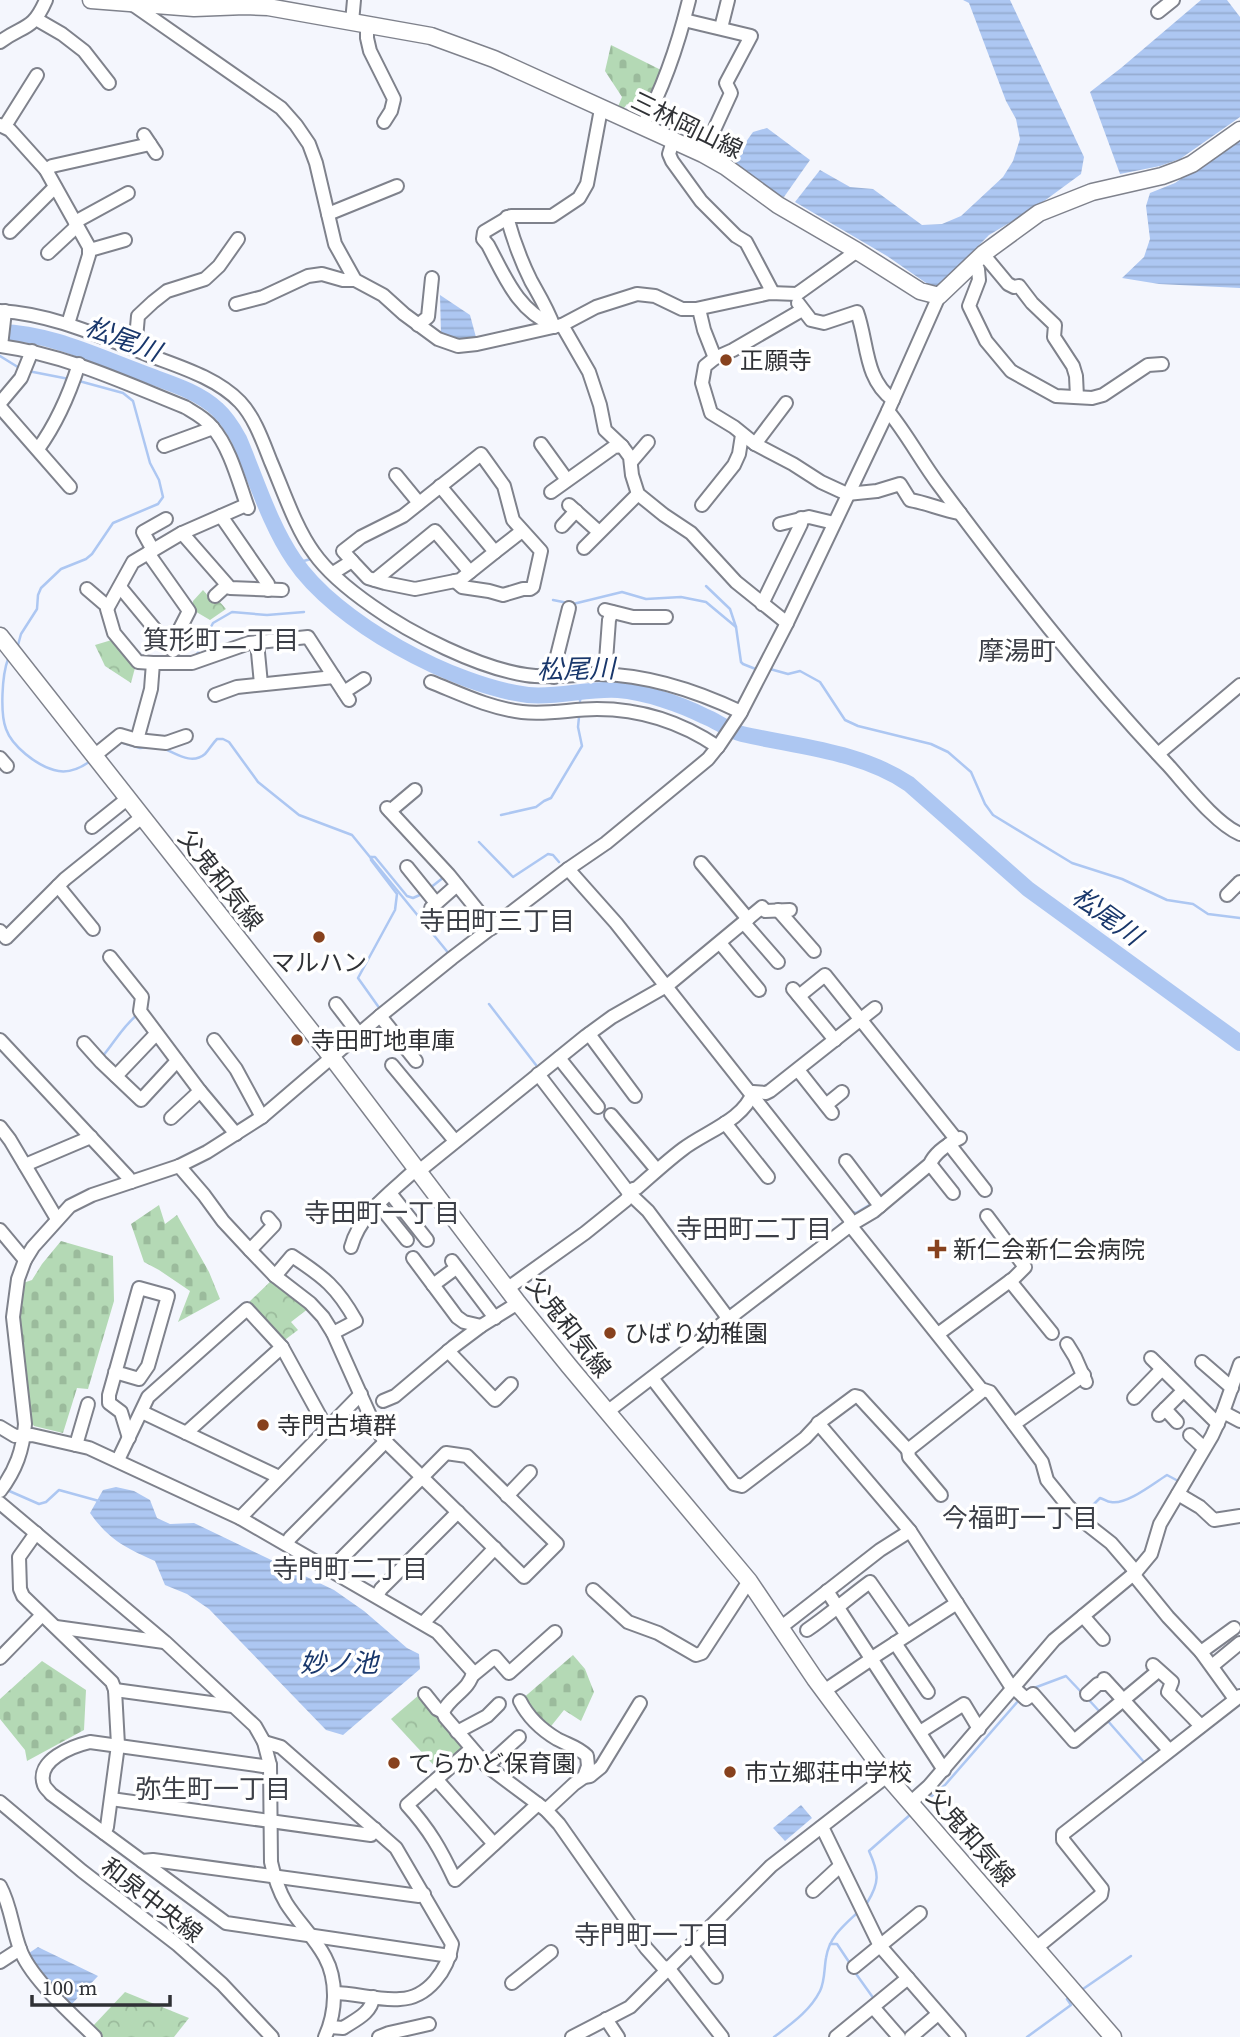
<svg xmlns="http://www.w3.org/2000/svg" width="1240" height="2037" viewBox="0 0 1240 2037" font-family="'Source Serif 4','Noto Sans JP',serif">
<style>
.cemetery{fill:url(#cemetery-stones)}
.park{fill:url(#park-crowns)}
.water{fill:url(#water-rules)}
.lines{fill:none;stroke-linecap:round;stroke-linejoin:round}
.stream{stroke:#adc7f2;stroke-width:2.5}
.river{stroke:#adc7f2;stroke-width:16}
.minor-casing{stroke:#7f828c;stroke-width:16}
.major-casing{stroke:#7f828c;stroke-width:19}
.minor{stroke:#fff;stroke-width:12}
.major{stroke:#fff;stroke-width:16}
.poi-dot{fill:#87411d;stroke:#fff;stroke-width:2.5}
.labels{text-anchor:middle;dominant-baseline:central;stroke-width:7;stroke-linejoin:round;paint-order:stroke}
.street-label{font-size:24px;fill:#2f3135;stroke:#fff}
.poi-label{font-size:24px;fill:#2f3135;stroke:#fff;text-anchor:start}
.water-label{font-size:26px;font-style:italic;fill:#19376b;stroke:#fff}
.neighbourhood-label{font-size:26px;fill:#3c3f47;stroke:#fff}
</style>
<defs>
<pattern id="cemetery-stones" width="16" height="16" patternUnits="userSpaceOnUse" patternTransform="scale(1.75)"><rect width="16" height="16" fill="#b4d9b5"/><path d="M2 7V4a2 2 0 0 1 4 0v3zM10 15v-3a2 2 0 0 1 4 0v3z" fill="#9bbb9c"/></pattern>
<pattern id="park-crowns" width="20" height="18" patternUnits="userSpaceOnUse" patternTransform="scale(1.75)"><rect width="20" height="18" fill="#b4d9b5"/><path d="M2 6a3 3 0 1 1 6 0M12 15a3 3 0 1 1 6 0" fill="none" stroke="#9bbb9c"/></pattern>
<pattern id="water-rules" width="6" height="5" patternUnits="userSpaceOnUse" patternTransform="scale(1.75)"><rect width="6" height="5" fill="#adc7f2"/><path d="M0 2.5h6" fill="none" stroke="#95abd0"/></pattern>
</defs>
<rect width="100%" height="100%" fill="#f4f6fd"/>
<g class="cemetery">
<path d="M611 45 661 70C658 79 651 111 638 110 634 109 631 106 627 104L621 112 617 109 622 97 605 71Z"/>
<polygon points="159,1205 165,1224 177,1215 209,1272 220,1299 178,1322 190,1291 159,1270 144,1262 131,1224"/>
<polygon points="61,1241 113,1256 114,1301 88,1389 77,1388 63,1433 34,1426 30,1421 17,1314 23,1283 32,1280 42,1264"/>
<polygon points="573,1655 585,1669 594,1692 581,1721 564,1710 548,1730 521,1700"/>
<polygon points="42,1661 86,1690 84,1730 27,1761 25,1750 0,1719 0,1699"/>
</g>
<g class="park">
<polygon points="203,590 209,597 213,594 226,609 210,620 193,610 193,601"/>
<polygon points="115,639 136,664 131,683 105,666 95,645"/>
<polygon points="272,1280 309,1308 291,1322 298,1330 282,1342 247,1304"/>
<polygon points="419,1695 462,1746 461,1753 440,1772 391,1719"/>
<polygon points="125,1992 189,2018 174,2037 102,2037 92,2027"/>
</g>
<g class="water">
<polygon points="963,0 1010,0 1084,157 1081,174 1036,207 989,235 939,286 929,285 887,256 795,202 820,170 850,187 873,189 922,225 942,224 961,216 1003,177 1013,161 1020,139 1016,119 1006,101 969,3"/>
<polygon points="1201,0 1227,0 1240,17 1240,117 1180,159 1160,166 1120,174 1090,92 1121,68"/>
<polygon points="767,128 810,160 784,197 776,195 733,165 733,160 753,132"/>
<polygon points="1240,138 1240,288 1159,284 1122,278 1144,257 1150,239 1146,206 1150,193 1175,183"/>
<polygon points="440,295 470,315 477,341 455,340 441,335"/>
<path d="M116 1487 134 1491 150 1500 157 1518 170 1524 194 1523 334 1590 364 1611 407 1648 419 1654 420 1669 343 1735 326 1730 209 1609 187 1594 165 1585 155 1561C126 1548 109 1540 90 1513L103 1490Z"/>
<polygon points="801,1805 812,1818 785,1841 773,1828"/>
<polygon points="38,1947 44,1950 98,1976 70,2006 35,1968 26,1955"/>
</g>
<g class="lines">
<g class="stream">
<polyline points="0,356 21,369"/>
<polyline points="28,371 69,379"/>
<polyline points="296,563 311,559"/>
<polyline points="706,586 730,609 736,627 741,662 743,664 758,670"/>
<polyline points="553,600 573,604 622,592 646,599 681,597 706,602 736,627"/>
<polyline points="18,645 21,634 37,609 38,595 41,588 61,569 86,559 92,554 113,523 158,504 163,497 159,480 150,463 133,401 123,393 79,381"/>
<polyline points="196,656 213,623 232,612 267,615 304,612"/>
<path d="M8 659C2 675 0 713 6 729 12 746 36 765 54 770 67 774 79 769 89 762"/>
<polyline points="770,669 788,674 800,671 820,682 845,720 858,726 931,744 948,752 971,772 985,804 993,815 1072,863 1122,879 1167,900 1193,904 1208,914 1240,918"/>
<polyline points="580,701 581,693"/>
<polyline points="120,742 140,748 151,747"/>
<path d="M165 749C177 754 192 765 205 754 209 750 212 744 217 739H223L229 742 258 782 299 815 352 835 450 955"/>
<polyline points="501,815 536,807 544,801 551,798 582,746 578,727 579,717"/>
<polyline points="479,842 513,877 548,854 553,855 559,862"/>
<polyline points="371,857 371,860 397,894 395,910 358,978 380,1009"/>
<polyline points="371,857 375,857 407,896 413,898 422,894"/>
<polyline points="430,888 444,877"/>
<polyline points="489,1004 536,1065"/>
<path d="M102 1057C114 1043 123 1026 137 1015"/>
<polyline points="879,1198 899,1182"/>
<polyline points="849,1211 856,1213 871,1204"/>
<polyline points="817,1243 841,1224"/>
<polyline points="728,1310 743,1301"/>
<polyline points="7,1490 39,1504 46,1502 59,1490 99,1501"/>
<path d="M1083 1515 1100 1498C1104 1499 1107 1502 1111 1502 1127 1505 1154 1483 1167 1475L1180 1482"/>
<polyline points="1034,1688 1066,1676 1083,1694"/>
<polyline points="1088,1699 1100,1712"/>
<polyline points="1107,1720 1143,1761"/>
<polyline points="921,1805 945,1785 1019,1700"/>
<path d="M867 1903C880 1882 879 1873 869 1851L911 1814"/>
<polyline points="830,1944 837,1944 851,1965"/>
<polyline points="854,1971 874,1999"/>
<polyline points="1083,1989 1131,1956"/>
<path d="M774 2037C791 2024 810 2011 820 1991 825 1981 824 1969 826 1958 829 1938 842 1927 856 1914"/>
<polyline points="1027,2037 1071,2005 1067,1999"/>
</g>
<path class="river" d="M0 332C49 333 94 355 140 372 165 382 197 390 217 409 227 418 233 428 239 439 256 479 270 525 294 560 335 622 454 686 528 695 558 698 588 688 618 690 645 692 680 704 704 716 717 721 729 731 742 734 798 747 860 751 909 784L1028 889 1240 1043"/>
<defs>
<g id="minor">
<polyline points="132,4 281,108 296,125 309,144 316,163 335,244 355,280 383,295 404,314 438,339 458,346 477,344 562,325 596,307 637,294 655,296 682,309 696,309 770,293 797,294 857,251"/>
<polyline points="1158,12 1173,0"/>
<polyline points="36,19 62,34 84,51 109,83"/>
<polyline points="684,20 751,36 726,83 731,93 703,154"/>
<polyline points="352,22 354,0"/>
<polyline points="367,25 367,38 370,51 394,99 391,111 384,122"/>
<polyline points="721,28 728,0"/>
<path d="M0 42C24 24 32 32 46 0"/>
<polyline points="0,125 10,130 46,170 89,247 89,255 68,324"/>
<polyline points="5,126 37,75"/>
<path d="M642 127C664 87 678 45 689 0"/>
<polyline points="144,135 156,153"/>
<polyline points="673,141 669,154 672,161 701,201 736,236 746,242 773,293"/>
<polyline points="46,170 52,166 150,144"/>
<polyline points="328,214 397,186"/>
<path d="M507 217C513 239 521 261 531 281 540 297 548 310 554 327"/>
<polyline points="75,222 128,193"/>
<polyline points="10,232 55,187"/>
<polyline points="90,250 125,240"/>
<polyline points="48,253 77,226"/>
<polyline points="983,254 1008,284 1014,287 1019,286 1032,303 1055,325 1054,337 1073,366 1076,376 1077,397"/>
<polyline points="972,264 978,269 979,280 969,306 986,341 1011,371 1056,396 1092,398 1103,395 1148,365 1162,364"/>
<path d="M798 303 811 320 824 323 857 312C868 342 864 379 893 400"/>
<polyline points="236,304 263,297 308,276 322,274 343,280 355,280"/>
<polyline points="699,309 704,330 715,358"/>
<path d="M802 310 733 350 715 358 705 366 702 383 711 413 734 427 755 444 793 464 821 482 847 494 877 491 900 484 910 500C927 503 942 510 960 513"/>
<path d="M0 311C52 314 99 336 146 354 177 366 216 377 240 402 255 418 263 442 271 462 283 490 296 529 314 553 328 573 352 592 372 606 411 634 479 668 526 675 550 679 575 674 599 674 649 675 697 691 741 712"/>
<polyline points="418,325 428,317 432,278"/>
<path d="M553 325C518 311 505 277 488 245L483 239 484 232 511 216H552L579 198 587 184 601 109"/>
<polyline points="562,325 589,372 600,405 605,430 622,446 630,457 632,475 638,494 664,515 691,533 736,582 787,623"/>
<path d="M0 346C66 355 125 383 185 407 195 413 205 418 212 427 230 447 239 483 248 508"/>
<polyline points="1,346 5,311"/>
<polyline points="135,350 138,316 153,302 167,291 205,279 219,266 238,239"/>
<polyline points="0,403 21,378 32,351"/>
<polyline points="0,407 70,487"/>
<path d="M888 411C907 434 921 461 939 485 1011 582 1085 677 1168 765 1187 786 1215 823 1240 834"/>
<polyline points="541,444 567,480"/>
<polyline points="755,444 786,403"/>
<polyline points="164,446 213,428"/>
<path d="M38 449C57 423 69 395 79 364"/>
<polyline points="631,462 648,442"/>
<polyline points="396,475 419,503"/>
<polyline points="551,492 614,447 622,446"/>
<polyline points="569,505 599,532"/>
<polyline points="702,505 734,465 739,454 742,435"/>
<polyline points="221,516 268,584 268,590"/>
<polyline points="780,524 809,517 834,523"/>
<polyline points="562,526 576,511"/>
<polyline points="182,533 230,588 282,590"/>
<polyline points="584,548 638,494"/>
<polyline points="153,550 143,532 166,519"/>
<polyline points="495,552 522,531"/>
<polyline points="148,553 189,611 170,648"/>
<polyline points="352,561 368,578 385,583 415,589 460,580 495,552 440,486"/>
<polyline points="333,573 352,561 343,551 361,537 403,516 481,454 504,486 513,520 541,551 533,587 530,589 523,589 503,595 489,591 462,587 455,581"/>
<polyline points="375,580 435,531 470,572"/>
<polyline points="120,587 173,651"/>
<polyline points="87,589 108,607"/>
<polyline points="215,596 227,585"/>
<polyline points="762,604 801,524 801,518"/>
<polyline points="605,610 633,617 666,617"/>
<polyline points="257,642 261,684"/>
<polyline points="153,663 138,662 114,633 107,609 133,562 182,533 246,505"/>
<polyline points="605,674 609,620 612,612"/>
<polyline points="554,677 554,668 569,608"/>
<path d="M431 682C461 694 489 708 522 712 549 715 571 709 597 709 641 709 681 722 718 747"/>
<polyline points="344,692 364,679"/>
<polyline points="215,695 237,687 334,677"/>
<polyline points="137,740 166,743 186,736"/>
<polyline points="1158,754 1240,685"/>
<polyline points="94,756 120,735 137,740 151,689 153,663 192,663 249,643 308,637 349,700"/>
<polyline points="0,758 7,766"/>
<polyline points="387,808 449,875 492,928"/>
<polyline points="390,811 415,790"/>
<polyline points="92,827 127,799"/>
<polyline points="701,863 748,919"/>
<polyline points="407,867 436,903"/>
<polyline points="568,869 616,923 849,1218 854,1230 981,1389 990,1392 1042,1462 1047,1480 1068,1506 1088,1525 1111,1543 1136,1572"/>
<polyline points="58,886 93,929"/>
<polyline points="1227,895 1240,882"/>
<polyline points="431,908 457,885"/>
<polyline points="778,910 814,951"/>
<polyline points="744,923 778,962"/>
<polyline points="0,931 6,938 65,879 142,817"/>
<polyline points="720,943 759,990"/>
<polyline points="110,957 142,997 140,1011 200,1091 236,1134"/>
<polyline points="793,989 835,1040"/>
<polyline points="799,996 825,975 956,1139"/>
<polyline points="336,1004 359,1034"/>
<polyline points="380,1016 416,1061"/>
<polyline points="589,1034 635,1096"/>
<polyline points="0,1040 128,1177 131,1182"/>
<polyline points="214,1040 236,1069 262,1117"/>
<polyline points="84,1043 101,1062 141,1100 177,1061"/>
<polyline points="559,1058 598,1107"/>
<polyline points="392,1065 455,1141"/>
<polyline points="798,1070 832,1113"/>
<polyline points="538,1074 629,1193 648,1211 725,1314 727,1320"/>
<polyline points="116,1076 156,1034"/>
<polyline points="826,1105 842,1092"/>
<polyline points="611,1115 657,1170"/>
<polyline points="171,1118 200,1091"/>
<polyline points="725,1123 768,1177"/>
<polyline points="0,1127 10,1140 57,1219"/>
<polyline points="949,1144 985,1190"/>
<polyline points="846,1161 880,1206"/>
<polyline points="930,1164 953,1193"/>
<polyline points="25,1165 91,1137"/>
<polyline points="179,1166 204,1195 223,1221 250,1250 275,1276 310,1303 323,1317 333,1333 376,1429 384,1440 524,1577 557,1544 467,1456 446,1453 336,1564 333,1570"/>
<polyline points="390,1193 427,1240"/>
<polyline points="378,1204 407,1240"/>
<polyline points="0,1230 25,1260"/>
<path d="M351 1247C360 1214 389 1194 414 1171H419L586 1036 612 1017 668 985 762 907 765 911 790 910"/>
<polyline points="250,1250 274,1225 268,1218"/>
<polyline points="413,1258 457,1317 464,1322 481,1326"/>
<polyline points="452,1261 495,1318"/>
<path d="M275 1276 292 1256C324 1277 337 1287 356 1321L333 1333"/>
<polyline points="1010,1281 1052,1333"/>
<polyline points="433,1285 456,1268"/>
<path d="M508 1288 585 1233 626 1200 633 1189 637 1188C652 1175 667 1161 683 1149 705 1132 744 1120 753 1092L766 1093 770 1091 875 1008"/>
<polyline points="938,1334 1014,1278 1025,1267 987,1216"/>
<polyline points="1067,1344 1075,1357 1086,1382"/>
<polyline points="448,1351 495,1400 511,1384"/>
<polyline points="1151,1358 1218,1424"/>
<polyline points="1202,1362 1232,1388"/>
<polyline points="115,1372 139,1379 148,1366 168,1296 139,1288 109,1395 109,1403 121,1412 129,1438"/>
<polyline points="652,1378 734,1484 742,1486 805,1438 820,1422 855,1396 859,1397 908,1450 980,1393 981,1389"/>
<polyline points="1134,1398 1162,1369"/>
<polyline points="383,1401 395,1396 453,1347 481,1326 518,1303"/>
<polyline points="1165,1409 1177,1422"/>
<polyline points="142,1412 279,1477"/>
<path d="M607 1412 852 1224 874 1211 930 1164C935 1152 948 1144 960 1138"/>
<polyline points="1223,1412 1240,1421"/>
<polyline points="1159,1415 1183,1391"/>
<polyline points="818,1423 910,1531 1012,1688"/>
<polyline points="1014,1424 1084,1375"/>
<path d="M0 1427 15 1436 32 1435 89 1448 240 1518 437 1632 473 1672C470 1690 450 1696 443 1712L445 1717 487 1766 546 1810 559 1824 646 1948 662 1966 669 1969 722 2037"/>
<polyline points="186,1433 282,1347"/>
<polyline points="1190,1435 1204,1448"/>
<polyline points="76,1445 88,1404"/>
<polyline points="908,1450 909,1457 941,1495"/>
<polyline points="118,1460 148,1397 247,1309 282,1347 327,1429"/>
<path d="M0 1491C16 1470 23 1450 25 1424L13 1317 18 1279 25 1260 33 1247 70 1206 92 1195 179 1166 207 1152 262 1117 380 1016 452 958 568 869 606 843 708 759 720 744 740 714 787 623 888 411 939 296"/>
<polyline points="1178,1494 1200,1507 1214,1520 1240,1516"/>
<polyline points="507,1496 530,1472"/>
<path d="M0 1503 165 1642 255 1726 264 1742 270 1765 271 1862C274 1876 279 1891 286 1903 298 1922 315 1938 325 1957 338 1981 336 2013 325 2037"/>
<polyline points="240,1518 361,1394"/>
<polyline points="36,1533 19,1557 20,1589 23,1596 112,1682 115,1690 118,1745 107,1827 104,1833"/>
<polyline points="287,1544 290,1538 386,1441"/>
<polyline points="1133,1574 1168,1617 1201,1652 1235,1699"/>
<polyline points="593,1590 628,1622 658,1633 696,1655 702,1653 749,1581"/>
<polyline points="827,1591 944,1770"/>
<polyline points="377,1596 381,1589 458,1512"/>
<polyline points="1083,1616 1103,1639"/>
<polyline points="423,1623 495,1548"/>
<polyline points="56,1627 164,1642"/>
<polyline points="780,1628 880,1550 910,1531"/>
<path d="M807 1630C829 1615 848 1598 870 1582L907 1635"/>
<polyline points="895,1643 928,1692"/>
<polyline points="1201,1652 1234,1628"/>
<polyline points="0,1658 42,1615"/>
<polyline points="872,1658 957,1603"/>
<polyline points="1153,1665 1172,1682 1168,1692 1201,1726"/>
<polyline points="1212,1666 1240,1643"/>
<polyline points="473,1675 495,1657 509,1673 555,1632"/>
<polyline points="1104,1679 1169,1750"/>
<polyline points="1013,1687 1026,1699 1033,1694 1074,1741 1158,1671"/>
<polyline points="115,1690 233,1706"/>
<polyline points="824,1691 867,1662"/>
<polyline points="425,1694 437,1709 443,1712"/>
<polyline points="1087,1694 1098,1684 1108,1684"/>
<path d="M520 1701C528 1717 542 1730 557 1739 568 1745 578 1747 587 1756L588 1766 584 1777"/>
<polyline points="457,1732 487,1716 499,1704"/>
<polyline points="920,1732 964,1704 979,1729"/>
<path d="M264 1742 281 1747 396 1848 452 1944C448 1970 428 1998 400 1999 378 2001 356 1993 334 1993"/>
<path d="M471 1749 407 1805C429 1829 441 1850 455 1880L538 1804"/>
<path d="M270 1765 263 1766 90 1742C73 1746 35 1760 44 1785 45 1788 49 1791 51 1794L226 1923 450 1956"/>
<polyline points="487,1766 519,1737"/>
<polyline points="437,1780 494,1844"/>
<polyline points="111,1799 371,1835 375,1829"/>
<polyline points="0,1802 82,1871 178,1945 222,1984 272,2037"/>
<polyline points="910,1803 929,1786 1054,1640 1136,1572 1151,1554 1160,1524 1212,1436 1223,1412 1240,1364"/>
<polyline points="546,1810 574,1784 584,1777 590,1776 601,1767 640,1703"/>
<polyline points="822,1827 880,1946 959,2037"/>
<polyline points="142,1861 153,1860 419,1896 424,1894"/>
<path d="M0 1886C11 1906 12 1928 20 1949 30 1978 73 2015 95 2037"/>
<polyline points="813,1891 840,1866"/>
<polyline points="691,1945 716,1977"/>
<polyline points="1036,1948 1101,1895 1102,1889 1063,1840 1063,1834 1240,1696"/>
<polyline points="0,1962 20,1949"/>
<polyline points="854,1967 920,1913"/>
<polyline points="512,1983 551,1952"/>
<polyline points="873,2007 899,2037"/>
<polyline points="606,2019 618,2037"/>
<path d="M330 2027 343 2028C355 2020 372 2013 373 1997"/>
<polyline points="379,2037 389,2033 429,2024"/>
<polyline points="572,2037 630,2007 771,1866 887,1776"/>
<polyline points="836,2037 908,1978"/>
<polyline points="911,2037 938,2014"/>
</g>
<g id="major">
<polyline points="91,0 194,8 245,6 268,7 431,36 494,59 703,154 726,167 778,205 857,251 920,291 939,296 983,254 1039,213 1092,192 1162,176 1178,170 1192,164 1240,130"/>
<polyline points="0,636 337,1064 518,1303 569,1366 749,1581 815,1679 887,1776 1113,2037"/>
</g>
</defs>
<use href="#minor" class="minor-casing"/>
<use href="#major" class="major-casing"/>
<use href="#minor" class="minor"/>
<use href="#major" class="major"/>
</g>
<g class="poi-dot">
<circle cx="726" cy="360" r="7"/>
<circle cx="319" cy="937" r="7"/>
<circle cx="297" cy="1040" r="7"/>
<path d="M933.5 1238.5h7v7h7v7h-7v7h-7v-7h-7v-7h7z"/>
<circle cx="610" cy="1333" r="7"/>
<circle cx="263" cy="1425" r="7"/>
<circle cx="394" cy="1763" r="7"/>
<circle cx="730" cy="1772" r="7"/>
</g>
<g class="labels">
<g class="street-label">
<text transform="translate(687 125) rotate(26)">三林岡山線</text>
<text transform="translate(221 880) rotate(52)">父鬼和気線</text>
<text transform="translate(569 1327) rotate(52)">父鬼和気線</text>
<text transform="translate(971 1837) rotate(49)">父鬼和気線</text>
<text transform="translate(152 1900) rotate(38)">和泉中央線</text>
</g>
<g class="poi-label">
<text x="740" y="360">正願寺</text>
<text x="319" y="962" text-anchor="middle">マルハン</text>
<text x="311" y="1040">寺田町地車庫</text>
<text x="953" y="1249">新仁会新仁会病院</text>
<text x="624" y="1333">ひばり幼稚園</text>
<text x="277" y="1425">寺門古墳群</text>
<text x="408" y="1763">てらかど保育園</text>
<text x="744" y="1772">市立郷荘中学校</text>
</g>
<g class="water-label">
<text transform="translate(123 339) rotate(21)">松尾川</text>
<text transform="translate(576 669) rotate(-1)">松尾川</text>
<text transform="translate(1107 916) rotate(36)">松尾川</text>
<text x="339" y="1663">妙ノ池</text>
</g>
<g class="neighbourhood-label">
<text x="221" y="640">箕形町二丁目</text>
<text x="1017" y="651">摩湯町</text>
<text x="497" y="921">寺田町三丁目</text>
<text x="382" y="1213">寺田町一丁目</text>
<text x="754" y="1229">寺田町二丁目</text>
<text x="1020" y="1518">今福町一丁目</text>
<text x="350" y="1569">寺門町二丁目</text>
<text x="213" y="1789">弥生町一丁目</text>
<text x="652" y="1935">寺門町一丁目</text>
</g>
</g>
<path d="M32 1995v10h138v-10" fill="none" stroke="#2f3135" stroke-width="3.5"/>
<text x="42" y="1995" font-size="21" fill="#2f3135" stroke="#ffffff" stroke-width="5" paint-order="stroke">100 m</text>
</svg>
